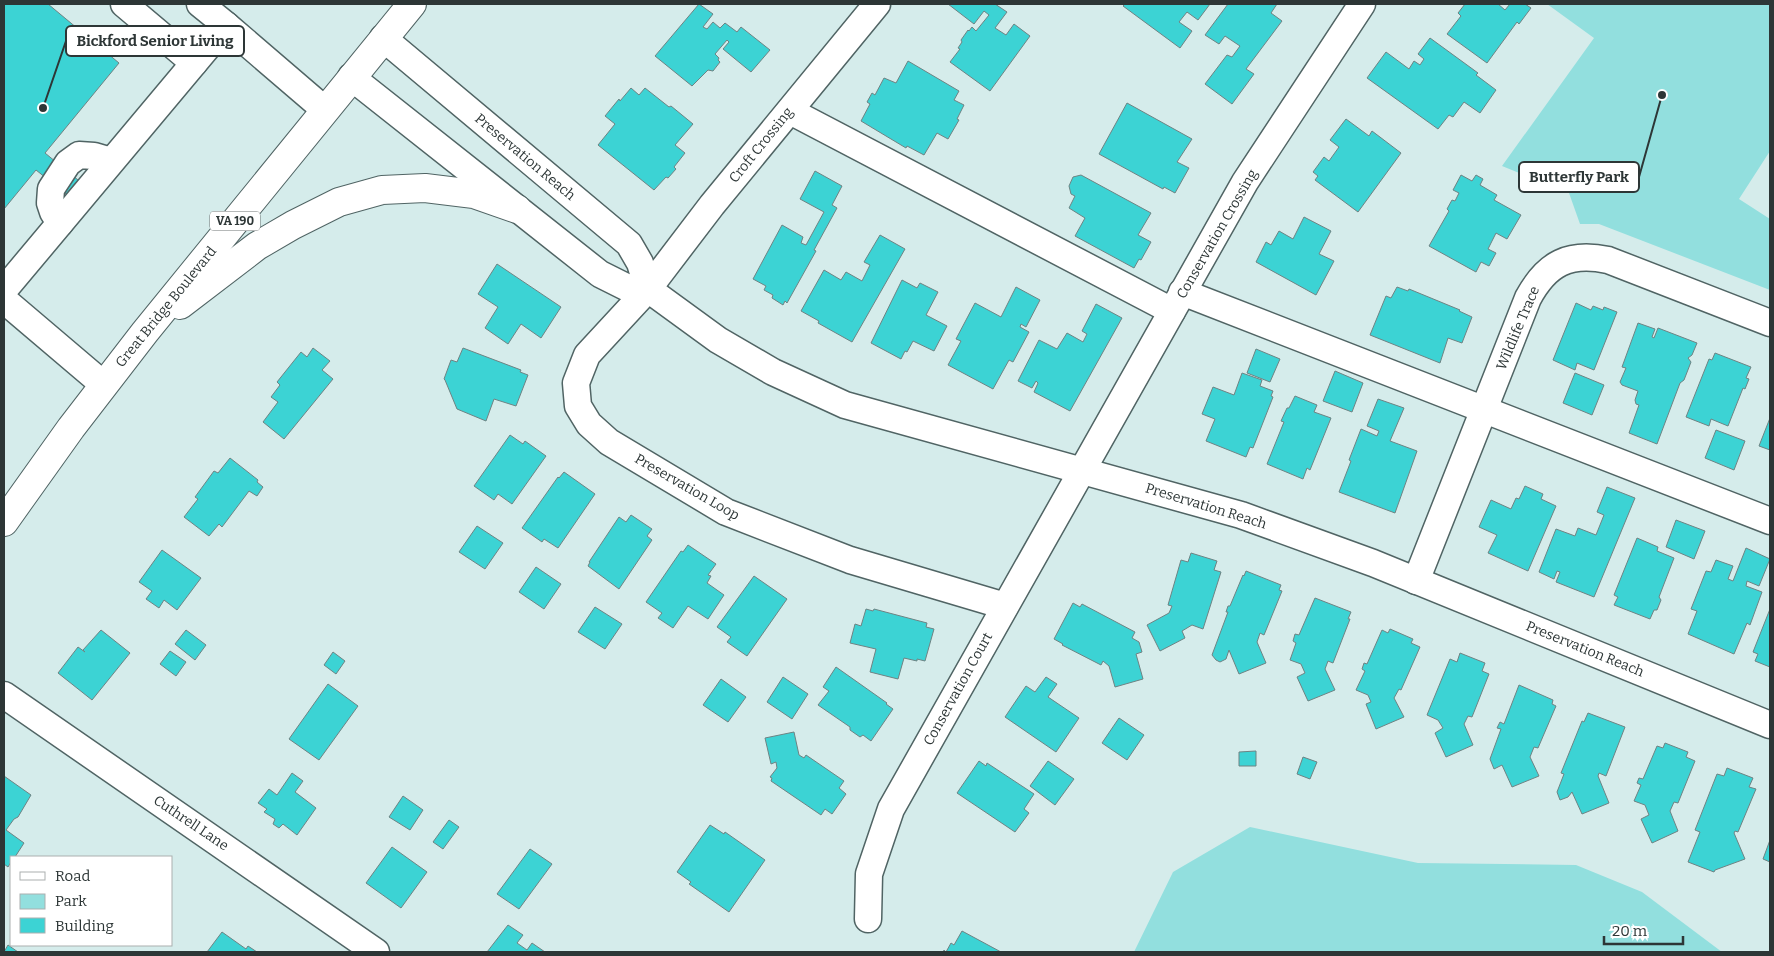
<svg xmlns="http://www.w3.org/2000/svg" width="1774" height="956" viewBox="0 0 1774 956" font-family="Bitter,serif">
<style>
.green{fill:#92dfde}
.building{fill:#3cd3d4;stroke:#6e8383}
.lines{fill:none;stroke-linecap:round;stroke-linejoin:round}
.minor-casing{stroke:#506464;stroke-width:29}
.major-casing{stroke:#506464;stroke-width:30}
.minor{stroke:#fff;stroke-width:26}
.major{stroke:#fff;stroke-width:28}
.labels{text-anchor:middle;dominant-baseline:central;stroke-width:4;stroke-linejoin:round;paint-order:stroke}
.shield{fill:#fff;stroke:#6c7272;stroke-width:1}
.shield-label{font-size:12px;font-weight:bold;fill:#2d3636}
.street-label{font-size:14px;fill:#2d3636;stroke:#fff}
.leader{fill:none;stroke:#2d3636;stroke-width:2}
.callout-dot{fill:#2d3636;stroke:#fff;stroke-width:2}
.callout{fill:#fff;stroke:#2d3636;stroke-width:2}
.callout-label{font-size:15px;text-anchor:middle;font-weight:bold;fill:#2d3636}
</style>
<rect width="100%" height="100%" fill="#d5eceb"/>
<g class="green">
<polygon points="1547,4 1770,4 1770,151 1739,199 1770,219 1770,290 1599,224 1580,224 1569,193 1502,166 1594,38"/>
<polygon points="1250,827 1418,863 1576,865 1642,892 1722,952 1134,952 1173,872"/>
</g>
<g class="building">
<polygon points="4,4 48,4 119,63 45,153 78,180 66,194 36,170 4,209"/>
<polygon points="699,4 713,14 703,27 707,29 713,22 720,28 725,23 737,32 741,27 770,50 751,72 723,49 729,42 727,40 715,54 719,58 718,60 720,62 713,71 708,70 692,86 655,56"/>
<polygon points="948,4 995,4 1007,12 995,28 1006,35 1014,24 1030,36 990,91 950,62 960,49 958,48 962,42 961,40 968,30 969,31 972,27 976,31 989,15 984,11 974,24"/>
<polygon points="1125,4 1210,4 1198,20 1187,12 1179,22 1192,31 1180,48 1123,6"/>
<polygon points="1228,4 1277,4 1271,13 1282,21 1246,69 1254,74 1232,104 1205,84 1227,55 1232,57 1240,46 1225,36 1219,44 1205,35"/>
<polygon points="1465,4 1498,4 1505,10 1510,4 1525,4 1531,8 1519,24 1517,22 1487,63 1447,34 1461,16 1458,13"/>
<polygon points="1430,38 1478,73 1476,75 1496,90 1480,113 1464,102 1453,117 1449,115 1438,129 1367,78 1386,52 1409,69 1414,61 1420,65 1424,59 1418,54"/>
<polygon points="908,61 959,91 954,100 964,105 957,119 959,120 948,139 937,133 924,155 907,146 906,148 861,121 870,104 867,102 872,93 875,95 884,78 896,83"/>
<polygon points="631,88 639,95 645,88 669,107 671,106 693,124 675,145 685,153 674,167 676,169 668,178 666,177 654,190 598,145 615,124 605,116 619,99 620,101"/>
<polygon points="1127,103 1192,139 1177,162 1189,168 1175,193 1164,187 1163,189 1099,154"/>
<polygon points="1346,119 1369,136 1372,131 1401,153 1358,212 1315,180 1318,176 1313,172 1324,157 1329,161 1339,147 1330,140"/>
<polygon points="815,171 842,186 832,205 837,208 814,250 816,251 787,303 785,301 783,305 772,298 773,295 764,290 766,286 753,279 782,225 803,237 801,243 806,245 824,212 800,199"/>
<polygon points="1081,175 1151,213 1138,235 1151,242 1141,260 1139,259 1134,268 1075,236 1085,218 1069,208 1075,196 1071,194 1069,186 1073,177"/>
<polygon points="1461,175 1472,181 1476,175 1483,179 1480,185 1497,195 1494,200 1521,215 1507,239 1496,233 1488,249 1496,253 1489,266 1481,262 1476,272 1429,246 1449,211 1447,209 1452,200 1455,201 1459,193 1453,190"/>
<polygon points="1304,217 1331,231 1319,254 1334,261 1316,295 1256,262 1266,242 1271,245 1279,231 1293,239"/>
<polygon points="880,235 905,249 852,342 818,323 819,321 801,311 824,270 841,280 846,272 862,281 870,265 864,262"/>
<polygon points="497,264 561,307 541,338 521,324 508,344 485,328 498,307 478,294"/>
<polygon points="902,280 917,288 920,283 938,292 926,315 947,326 934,351 913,341 907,352 905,351 901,359 871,343"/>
<polygon points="1016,287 1040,300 1026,327 1021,324 1020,327 1029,332 1013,362 1009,360 993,389 948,365 961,341 956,339 975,303 1001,317"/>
<polygon points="1397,287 1408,291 1409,289 1460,310 1459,311 1472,317 1462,343 1448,338 1440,363 1370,335 1386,296 1391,298"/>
<polygon points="1576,303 1591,310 1593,306 1603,310 1604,307 1617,312 1594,370 1577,363 1575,370 1553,360"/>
<polygon points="1096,304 1122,318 1070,411 1034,392 1038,383 1036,381 1032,388 1018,381 1039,340 1057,349 1067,333 1083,342 1087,334 1082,331"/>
<polygon points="1638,323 1655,329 1652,337 1654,338 1658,328 1697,343 1692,355 1688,358 1691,362 1684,380 1680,383 1657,444 1629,433 1639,405 1636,404 1635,400 1638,391 1622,385 1620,382 1626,368 1622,367"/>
<polygon points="313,348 330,361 322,370 333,379 284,439 263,422 278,402 271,397 280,385 277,382 301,352 307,357"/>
<polygon points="463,348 521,370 520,372 528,375 516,406 494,399 486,421 457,409 445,380 444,379 451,360 457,362"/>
<polygon points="1256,349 1280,359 1270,382 1247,373"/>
<polygon points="1715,353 1751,367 1746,378 1749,379 1745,389 1743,388 1728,426 1711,419 1709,426 1686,417 1709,359 1712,360"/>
<polygon points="1335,371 1363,383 1352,412 1323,401"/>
<polygon points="1242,373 1262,380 1260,386 1273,391 1271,396 1273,397 1253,448 1250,447 1246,457 1206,441 1215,419 1202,414 1213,387 1234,395"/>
<polygon points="1575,373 1604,385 1592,415 1563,403"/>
<polygon points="1295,396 1317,405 1314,412 1331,418 1310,470 1307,468 1303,479 1267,464 1284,422 1281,421 1287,408 1289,408"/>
<polygon points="1378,399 1404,408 1390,441 1417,451 1395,513 1339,492 1351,461 1349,460 1361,429 1377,436 1379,431 1367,426"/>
<polygon points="1770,418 1770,450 1759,446"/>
<polygon points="1716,430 1745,441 1734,470 1705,458"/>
<polygon points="510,435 523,444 525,441 546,456 512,504 498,494 494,500 474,486"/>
<polygon points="230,458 258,480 257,482 263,487 257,496 249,491 222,527 219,524 209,536 184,517 198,499 195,497 214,471 218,473"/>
<polygon points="564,472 595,494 558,548 544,539 542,542 522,528 558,477 559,478"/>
<polygon points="1525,486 1543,494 1541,499 1556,506 1528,571 1488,553 1497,535 1479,527 1491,500 1511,509 1516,498 1519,499"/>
<polygon points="1607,487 1635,498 1594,597 1556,582 1560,572 1557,571 1554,579 1539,572 1556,529 1575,536 1578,528 1596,535 1604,515 1597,512"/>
<polygon points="631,515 652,529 647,536 652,540 619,589 588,566 590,562 589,562 619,517 626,522"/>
<polygon points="1676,520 1705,531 1694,559 1666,547"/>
<polygon points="477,526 503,543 485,569 459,552"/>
<polygon points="1637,538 1658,547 1657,551 1674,558 1659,597 1661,600 1657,610 1654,610 1650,619 1614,605 1618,597 1614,595"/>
<polygon points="688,545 716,564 708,575 711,576 707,583 724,595 708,619 688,606 673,628 658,618 662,613 646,602 681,551 683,552"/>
<polygon points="1746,548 1770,559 1759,586 1747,581 1746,586 1762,592 1750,625 1747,623 1734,654 1688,634 1697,611 1691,609 1706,571 1711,572 1716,560 1733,566 1728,579 1733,581"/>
<polygon points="162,550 201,578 177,610 164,600 159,608 146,599 152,591 139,582"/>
<polygon points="1191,553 1217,561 1214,570 1221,572 1203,629 1192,625 1182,631 1185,638 1160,651 1147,625 1169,613 1172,606 1168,605 1181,560 1188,562"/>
<polygon points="536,567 561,584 544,609 519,592"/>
<polygon points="1246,571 1281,585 1279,590 1282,591 1264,635 1260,633 1257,642 1266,663 1239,674 1229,650 1226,659 1220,662 1216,660 1212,655 1228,612 1226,612 1228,606 1230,606 1243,575 1244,576"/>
<polygon points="754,576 787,599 747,656 727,642 731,637 717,627"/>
<polygon points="1315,598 1351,612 1348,619 1350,619 1333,663 1328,661 1325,669 1335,690 1308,701 1297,677 1305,673 1301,664 1290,660 1296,643 1293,641 1295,634 1299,635"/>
<polygon points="1073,603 1080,607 1082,604 1135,632 1132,638 1139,642 1142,652 1136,654 1143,679 1115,687 1109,666 1103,661 1101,665 1062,645 1063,644 1054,639"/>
<polygon points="595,607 622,624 605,649 578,632"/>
<polygon points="866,609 873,611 874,609 927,623 926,627 934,629 925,661 917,659 917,661 904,658 898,679 870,672 876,649 850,643 855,624 861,626"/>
<polygon points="1770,609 1770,667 1755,661 1758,654 1753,652"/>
<polygon points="1390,629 1413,639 1411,643 1420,647 1401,690 1399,689 1394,698 1404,717 1376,729 1366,704 1371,702 1368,695 1356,690 1365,671 1362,669 1364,663 1367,664 1382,630 1388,633"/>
<polygon points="101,630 130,653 92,700 58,673 78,647 85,652 83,650"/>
<polygon points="186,630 206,645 195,660 175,644"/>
<polygon points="170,651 186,662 176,676 160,664"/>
<polygon points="333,652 345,661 336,674 324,665"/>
<polygon points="1460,653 1485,663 1482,671 1489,674 1472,717 1468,716 1464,724 1473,745 1446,757 1435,733 1443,728 1438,720 1427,715 1450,659 1457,662"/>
<polygon points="836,667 887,703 886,704 893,709 871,741 863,735 860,737 850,730 850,727 818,705 829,691 823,687"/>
<polygon points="783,677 808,694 792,719 767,702"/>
<polygon points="1046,677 1057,684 1048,697 1079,718 1056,752 1005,717 1026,686 1035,692"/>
<polygon points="721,679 746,697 728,722 703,705"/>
<polygon points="328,684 358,706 319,760 289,739"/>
<polygon points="1519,685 1553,700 1552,704 1556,706 1538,748 1534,747 1530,757 1539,776 1512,787 1502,765 1494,769 1490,759 1501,729 1497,728 1500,722 1504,724"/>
<polygon points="1588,713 1625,727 1606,776 1599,773 1598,776 1609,803 1582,814 1572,792 1568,797 1560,800 1557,792 1564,774 1561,773 1582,721 1584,722"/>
<polygon points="1119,718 1144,735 1127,760 1102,743"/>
<polygon points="794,732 799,755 804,758 806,755 844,781 839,788 846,794 832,814 825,809 821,815 771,781 772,778 770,777 777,768 776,762 771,764 765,738"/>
<polygon points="1665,743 1688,752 1686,757 1695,761 1678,803 1674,802 1670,811 1678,831 1652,843 1641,819 1649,815 1645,805 1634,801 1641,785 1637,783 1639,778 1643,779 1657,746 1663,748"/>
<polygon points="1256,751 1256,766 1239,766 1239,752"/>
<polygon points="1303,757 1317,762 1310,779 1297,774"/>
<polygon points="979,761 986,766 987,763 1034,794 1024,809 1029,813 1015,832 957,793"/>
<polygon points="1048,761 1074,779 1055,805 1030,786"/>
<polygon points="1727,768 1753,778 1749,787 1756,789 1738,832 1735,831 1734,833 1745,859 1715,870 1714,872 1688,862 1700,832 1695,830 1717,774 1724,776"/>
<polygon points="292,773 303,781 295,792 316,808 297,835 283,824 279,828 273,824 275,819 264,812 267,809 258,803 269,789 277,795"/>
<polygon points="4,776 31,795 18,817 14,819 6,830 24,843 15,857 11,857 11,862 8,867 4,864"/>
<polygon points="403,796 423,810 410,830 389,817"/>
<polygon points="449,820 459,827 443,849 433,842"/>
<polygon points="710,825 724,834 725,832 765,860 729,912 689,884 691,882 677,872"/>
<polygon points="1770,840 1770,862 1763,859"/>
<polygon points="392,847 427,872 401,908 366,883"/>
<polygon points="530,849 552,864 519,909 497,894"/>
<polygon points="508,925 523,935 517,943 527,950 532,943 545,952 487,952"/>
<polygon points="962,931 1001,952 943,952 944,950 946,952 951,943 954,945"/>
<polygon points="222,932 246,949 248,946 257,952 207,952"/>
<polygon points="8,945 18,952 4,952"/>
</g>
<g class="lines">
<defs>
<g id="minor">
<polyline points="124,4 194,63"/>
<polyline points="200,4 226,25"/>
<polyline points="877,4 712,205 648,289 587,355 576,383 578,406 589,424 609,442 726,512 850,560 1005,606"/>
<polyline points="351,77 600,274 628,288 648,289 640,263 629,244 383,38"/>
<polyline points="790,111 1172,311"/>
<polyline points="60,223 53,212 50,203 51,189 68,163 79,155 94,156 111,161"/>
<polyline points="648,289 718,340 773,372 845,405 1241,515 1373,563 1770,725"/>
<polyline points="4,290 226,25 325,110"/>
<polyline points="1182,292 1770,521"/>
<polyline points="4,300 104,385"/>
<path d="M1416 581 1528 298C1547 263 1569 252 1608 260L1770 323"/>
<polyline points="4,695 376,952"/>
<polyline points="868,919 869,874 891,809 1245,182 1362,4"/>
</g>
<g id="major">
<polyline points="180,305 257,246 293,225 339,202 382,190 425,188 474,194 517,209"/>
<polyline points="4,522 71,428 145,332 412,4"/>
</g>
</defs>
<use href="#minor" class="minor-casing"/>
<use href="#major" class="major-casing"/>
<use href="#minor" class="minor"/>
<use href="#major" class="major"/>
</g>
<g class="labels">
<rect class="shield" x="210" y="211.5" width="50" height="19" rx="4"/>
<g class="shield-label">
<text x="235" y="221">VA 190</text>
</g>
<g class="street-label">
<text transform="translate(761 145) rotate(-51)">Croft Crossing</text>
<text transform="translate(525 157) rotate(40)">Preservation Reach</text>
<text transform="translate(1217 234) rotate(-60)">Conservation Crossing</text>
<text transform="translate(166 307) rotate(-51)">Great Bridge Boulevard</text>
<text transform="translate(1518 328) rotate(-67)">Wildlife Trace</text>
<text transform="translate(687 487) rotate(30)">Preservation Loop</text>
<text transform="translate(1206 506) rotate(17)">Preservation Reach</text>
<text transform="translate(1585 649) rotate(22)">Preservation Reach</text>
<text transform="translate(958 689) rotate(-61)">Conservation Court</text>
<text transform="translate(191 823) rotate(34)">Cuthrell Lane</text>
</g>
</g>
<path class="leader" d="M43 108L66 41M1662 95L1639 177"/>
<g class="callout-dot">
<circle cx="43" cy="108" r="5"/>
<circle cx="1662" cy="95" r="5"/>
</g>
<g class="callout">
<rect x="66" y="26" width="178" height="30" rx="5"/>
<rect x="1519" y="162" width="120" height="30" rx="5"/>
</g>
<g class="callout-label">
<text x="155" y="46">Bickford Senior Living</text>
<text x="1579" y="182">Butterfly Park</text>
</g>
<rect width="1774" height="956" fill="none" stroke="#2d3636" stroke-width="10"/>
<rect x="10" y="856" width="162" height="90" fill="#ffffff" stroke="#abafaf"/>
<rect x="20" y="872" width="25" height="8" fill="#ffffff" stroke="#abafaf"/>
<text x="55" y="881" font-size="15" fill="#2d3636">Road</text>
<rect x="20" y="894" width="25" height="15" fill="#92dfde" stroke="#abafaf"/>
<text x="55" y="906" font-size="15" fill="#2d3636">Park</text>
<rect x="20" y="918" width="25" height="15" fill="#3cd3d4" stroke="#abafaf"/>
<text x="55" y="931" font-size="15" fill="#2d3636">Building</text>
<path d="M1604 936v8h79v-8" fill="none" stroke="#2d3636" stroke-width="2.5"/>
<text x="1612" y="936" font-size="15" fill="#2d3636" stroke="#ffffff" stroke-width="4" paint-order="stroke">20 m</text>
</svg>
